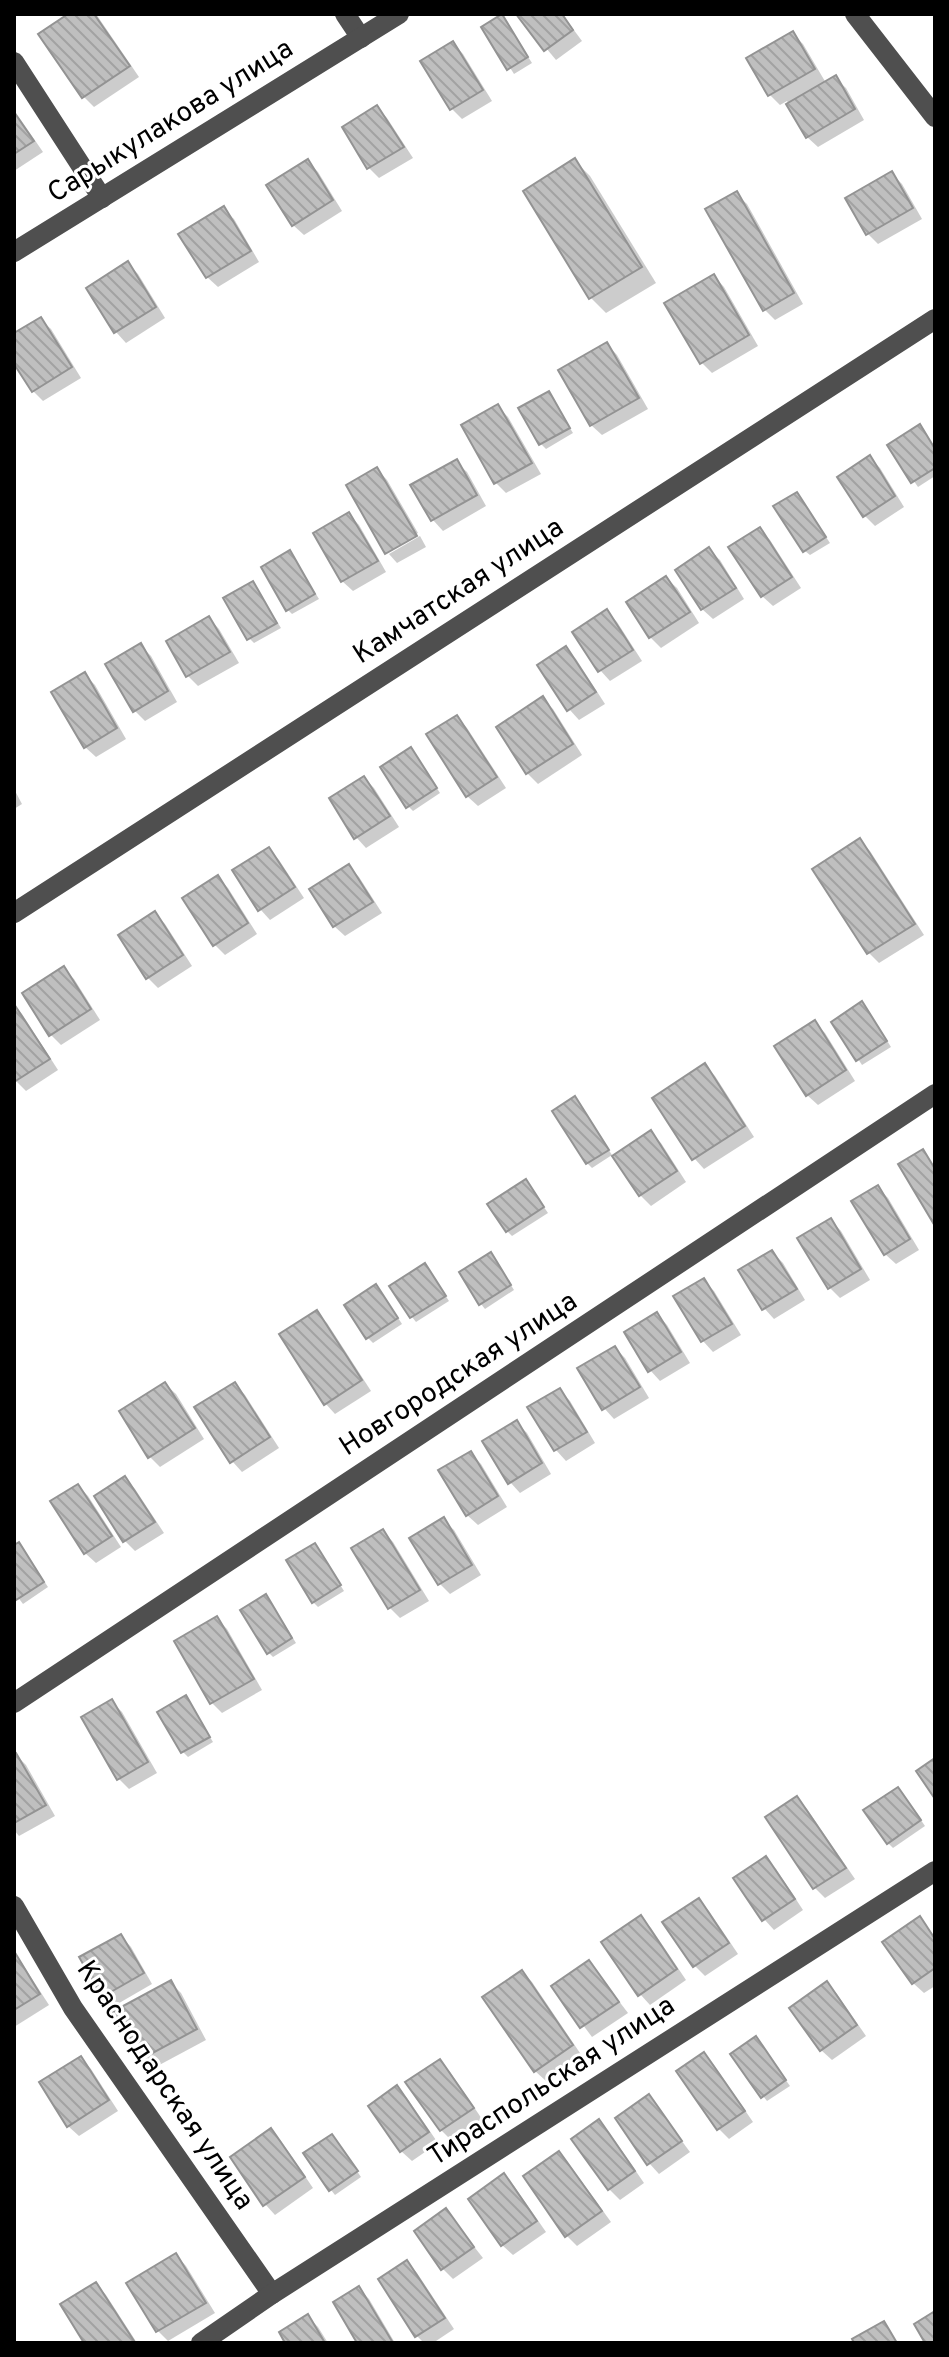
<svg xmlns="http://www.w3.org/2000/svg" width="949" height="2357" viewBox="0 0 949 2357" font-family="Overpass,sans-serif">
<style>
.shadow{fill:#0003}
.building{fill:url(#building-back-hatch);stroke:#939393;stroke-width:2}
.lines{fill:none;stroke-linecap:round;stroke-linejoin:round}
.minor{stroke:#4f4f4f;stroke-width:20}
.labels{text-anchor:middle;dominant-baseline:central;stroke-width:6;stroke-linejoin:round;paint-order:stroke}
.street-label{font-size:28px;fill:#000;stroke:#fff}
</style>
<defs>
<pattern id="building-back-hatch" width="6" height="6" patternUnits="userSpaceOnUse" patternTransform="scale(2)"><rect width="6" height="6" fill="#bfbfbf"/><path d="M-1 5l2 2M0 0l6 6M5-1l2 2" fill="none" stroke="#a2a2a2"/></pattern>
</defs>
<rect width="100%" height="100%" fill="#fff"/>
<g class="shadow">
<polygon points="71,14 96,14 139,77 94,107 84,97 41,35"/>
<polygon points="518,14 562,14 582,41 556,60"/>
<polygon points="502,16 532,63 514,74 484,27"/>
<polygon points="793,34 803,44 826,83 835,78 846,88 864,120 818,147 807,137 787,101 780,105 770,95"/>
<polygon points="453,43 463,54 492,101 462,119 452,109 423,62"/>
<polygon points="377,107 387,118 413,158 379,178 369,168"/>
<polygon points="14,110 43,152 14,171"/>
<polygon points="307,161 318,172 342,211 304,235 293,225"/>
<polygon points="575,161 590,176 656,283 606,313 591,298 525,192"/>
<polygon points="892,174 902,184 922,219 878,244 868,234"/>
<polygon points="736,194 747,204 803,304 775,320 765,310"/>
<polygon points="223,209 234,219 259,262 218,287 207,277"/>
<polygon points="128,264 138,274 165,318 126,343 116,332 88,288"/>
<polygon points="714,276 724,287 758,346 712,373 701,362"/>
<polygon points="40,319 51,329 81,378 43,401 33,391 14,360 14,335"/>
<polygon points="607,344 617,355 648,409 602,435 591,425"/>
<polygon points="548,393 573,433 546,449 541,444"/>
<polygon points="497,406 508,417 541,474 506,493 496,483"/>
<polygon points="924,431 935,449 935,476 918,487 890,446"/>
<polygon points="870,458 880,468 904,507 875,526 864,515"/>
<polygon points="456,462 467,472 486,506 443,531 433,520 413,486"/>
<polygon points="377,469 387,480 418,533 387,551"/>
<polygon points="801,499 830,543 810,555 805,551"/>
<polygon points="349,515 359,525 386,572 353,591 342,581"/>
<polygon points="760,530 770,540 801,588 773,606 762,596"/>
<polygon points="420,536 426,547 397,563 389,554"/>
<polygon points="709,550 720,560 744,599 713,619 702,609"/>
<polygon points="290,553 319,599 292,614 288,610"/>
<polygon points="666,578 677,588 699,623 661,648 650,637 628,603"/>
<polygon points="253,583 281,628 254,643 249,638"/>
<polygon points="607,612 617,622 642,661 610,681 600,670"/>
<polygon points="209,618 219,629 239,663 198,686 188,676 168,641"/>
<polygon points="141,646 151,656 177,702 145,721 134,710"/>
<polygon points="566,649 576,659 605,704 579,720 569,709"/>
<polygon points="85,675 95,685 126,739 96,757 85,747"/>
<polygon points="542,699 553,709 582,755 538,784 527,773 498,727"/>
<polygon points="457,717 467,728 506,788 478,806 467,796"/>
<polygon points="415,754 440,793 413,811 408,806"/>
<polygon points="364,778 374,788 399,827 366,848 356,837"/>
<polygon points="14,789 22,804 14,809"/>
<polygon points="860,841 870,851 924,935 879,963 869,953"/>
<polygon points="269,849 279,860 304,898 270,920 260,909"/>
<polygon points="348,866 359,877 382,913 345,936 334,926"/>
<polygon points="218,878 228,888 257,934 225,955 214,944"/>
<polygon points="154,913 165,924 192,966 158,988 148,978"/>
<polygon points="63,969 74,979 100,1020 61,1045 51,1035"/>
<polygon points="14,1005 22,1014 58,1070 26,1091 14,1079"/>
<polygon points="867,1009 891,1047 862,1065 834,1022"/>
<polygon points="814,1022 825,1033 855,1081 818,1105 807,1095"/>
<polygon points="705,1066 715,1076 754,1137 704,1169 694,1158"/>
<polygon points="579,1104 612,1155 592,1168 587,1163"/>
<polygon points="650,1133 661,1143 686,1182 651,1206 640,1195"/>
<polygon points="526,1181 548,1213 512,1236 507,1231"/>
<polygon points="878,1188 888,1198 919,1250 896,1264 885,1254"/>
<polygon points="831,1220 841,1231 870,1280 840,1298 830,1288"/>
<polygon points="772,1252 783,1263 805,1300 774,1319 764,1308"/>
<polygon points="495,1259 514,1290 485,1309 481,1304"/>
<polygon points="429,1271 449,1301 416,1322 412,1317"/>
<polygon points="703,1280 714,1291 741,1335 713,1352 703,1341 676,1297"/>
<polygon points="381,1292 402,1324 373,1343 368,1338"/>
<polygon points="316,1313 327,1323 371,1391 335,1414 325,1403"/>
<polygon points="657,1314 667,1325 690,1363 660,1381 650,1370"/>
<polygon points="615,1348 625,1358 649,1398 614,1419 604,1408"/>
<polygon points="165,1384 176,1394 204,1439 160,1467 150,1457 122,1412"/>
<polygon points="234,1384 245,1395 279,1448 242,1472 232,1461"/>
<polygon points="560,1390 570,1401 595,1443 566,1461 556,1450 530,1408"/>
<polygon points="517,1423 527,1433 551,1474 520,1493 510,1482"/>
<polygon points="470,1453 481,1464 507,1507 478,1525 467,1515"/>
<polygon points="125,1479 135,1489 164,1533 135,1551 125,1541"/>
<polygon points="78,1486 88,1496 121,1547 96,1563 85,1553"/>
<polygon points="443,1520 454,1530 481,1575 450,1594 440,1584"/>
<polygon points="383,1531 393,1542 429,1601 400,1618 390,1608"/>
<polygon points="19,1544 48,1587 23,1604 14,1592 14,1548"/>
<polygon points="315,1545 344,1591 318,1607 313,1602"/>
<polygon points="270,1601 296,1643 273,1657 268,1652"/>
<polygon points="217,1619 227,1629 262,1690 222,1713 212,1703"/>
<polygon points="186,1698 213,1742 188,1757 183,1752"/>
<polygon points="112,1702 122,1712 157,1773 129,1789 119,1779 84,1718"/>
<polygon points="16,1755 26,1765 55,1816 19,1836 14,1830"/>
<polygon points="903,1794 925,1826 893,1848 888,1843"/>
<polygon points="796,1798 807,1809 855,1879 825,1898 815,1888 768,1818"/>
<polygon points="765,1859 776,1869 803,1910 774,1930 764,1919"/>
<polygon points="699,1900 709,1911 738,1954 705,1976 694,1965"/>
<polygon points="640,1917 651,1928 686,1980 650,2005 640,1994"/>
<polygon points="919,1918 935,1937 935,1986 924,1993 913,1983 885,1942"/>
<polygon points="121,1936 131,1947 152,1984 114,2006 103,1996"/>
<polygon points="14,1951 49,2005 14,2027"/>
<polygon points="589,1962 628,2013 592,2037 554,1986"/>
<polygon points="522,1972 532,1982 582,2056 546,2081 535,2071"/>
<polygon points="170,1982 181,1993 206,2040 150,2070 140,2060"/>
<polygon points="827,1984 837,1994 866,2036 832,2060 821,2050"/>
<polygon points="760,2044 790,2086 767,2101 763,2096"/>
<polygon points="704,2055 714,2065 753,2122 729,2139 719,2129"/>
<polygon points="81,2058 91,2069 118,2111 79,2136 68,2126"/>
<polygon points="439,2061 450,2072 482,2119 452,2141 441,2130"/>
<polygon points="397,2088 407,2098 438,2143 412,2161 401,2151"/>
<polygon points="649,2097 690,2152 659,2174 649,2163"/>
<polygon points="599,2122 609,2132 644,2183 620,2200 609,2189 574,2139"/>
<polygon points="271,2131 281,2141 313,2188 275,2215 265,2204"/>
<polygon points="336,2141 361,2177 335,2195 331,2190"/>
<polygon points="559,2153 569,2164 611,2222 577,2246 566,2235"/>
<polygon points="504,2176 514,2186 546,2232 513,2255 502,2245"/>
<polygon points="446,2211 483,2258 453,2279 443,2269"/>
<polygon points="176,2255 186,2266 215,2313 168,2341 158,2331 129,2283"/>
<polygon points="407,2262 417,2273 454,2329 433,2343 424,2343 417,2336 380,2280"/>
<polygon points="96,2284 106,2295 137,2343 86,2343"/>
<polygon points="359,2289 369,2299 395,2343 360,2343"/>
<polygon points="308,2317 318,2327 328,2343 287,2343"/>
</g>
<g class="building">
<polygon points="68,14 94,14 130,66 82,98 38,34"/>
<polygon points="502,14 528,57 507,70 481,27"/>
<polygon points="516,14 562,14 573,30 544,51"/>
<polygon points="793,31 815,69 768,96 746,58"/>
<polygon points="453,41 483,90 450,110 420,61"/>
<polygon points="836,75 855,109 806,138 786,104"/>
<polygon points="377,105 404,147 367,169 342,127"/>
<polygon points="14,112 34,141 14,154"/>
<polygon points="575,158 642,267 589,299 523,191"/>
<polygon points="308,159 333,200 292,226 266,185"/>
<polygon points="892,171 913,208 866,235 845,198"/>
<polygon points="737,191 794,293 763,311 705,209"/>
<polygon points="224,206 251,251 206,278 178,234"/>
<polygon points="128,261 156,307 114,333 86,288"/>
<polygon points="714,274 749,335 700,364 664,303"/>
<polygon points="41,317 72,367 32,392 14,364 14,333"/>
<polygon points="607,342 639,398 590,426 558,370"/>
<polygon points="549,391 570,428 539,445 518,408"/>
<polygon points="498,404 532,463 494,484 461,425"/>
<polygon points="920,424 935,449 935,468 911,483 887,445"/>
<polygon points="870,455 895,496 863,517 837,477"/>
<polygon points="457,459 477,495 431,521 410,485"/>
<polygon points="377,467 417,536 385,554 346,485"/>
<polygon points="797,492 826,537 803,552 773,506"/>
<polygon points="349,512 378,561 341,582 313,533"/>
<polygon points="760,527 792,577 761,597 728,547"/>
<polygon points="709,547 736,588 701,610 675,570"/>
<polygon points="290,550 315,594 286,611 261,567"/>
<polygon points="666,576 690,612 649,638 626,602"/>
<polygon points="253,581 277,623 247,640 223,598"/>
<polygon points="607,609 633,650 598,672 572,632"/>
<polygon points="209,616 230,652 186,677 166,641"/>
<polygon points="141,643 168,691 133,712 105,664"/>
<polygon points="566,646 596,692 567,711 537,665"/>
<polygon points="85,672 117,728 84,748 51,692"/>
<polygon points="543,696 573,744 526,774 496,727"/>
<polygon points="457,715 497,777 466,797 426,734"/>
<polygon points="411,747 437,788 406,808 380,767"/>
<polygon points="364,776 390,816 354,839 329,798"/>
<polygon points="860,838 915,924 867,954 812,869"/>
<polygon points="269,847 295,887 258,911 232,870"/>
<polygon points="349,864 373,902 333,927 309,889"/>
<polygon points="218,875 248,923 213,946 182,898"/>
<polygon points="155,911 183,955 146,979 118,935"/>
<polygon points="64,966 91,1009 49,1036 22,993"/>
<polygon points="862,1001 887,1041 856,1061 831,1022"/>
<polygon points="14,1004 50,1059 14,1082"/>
<polygon points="815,1020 846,1070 806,1096 774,1046"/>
<polygon points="705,1063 745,1126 692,1160 652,1098"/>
<polygon points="575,1096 609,1150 586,1164 552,1111"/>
<polygon points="651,1130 677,1171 639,1196 612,1156"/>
<polygon points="923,1149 935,1169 935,1226 898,1164"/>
<polygon points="526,1179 544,1207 506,1232 487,1204"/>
<polygon points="878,1185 910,1239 884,1255 851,1201"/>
<polygon points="831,1218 861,1269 828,1289 797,1238"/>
<polygon points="772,1250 797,1289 762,1310 738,1270"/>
<polygon points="491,1252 511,1285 479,1305 459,1272"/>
<polygon points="425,1263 446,1296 410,1318 389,1286"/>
<polygon points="704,1278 732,1324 701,1342 673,1296"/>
<polygon points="376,1284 398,1318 366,1339 344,1305"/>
<polygon points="317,1310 362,1380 324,1405 279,1334"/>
<polygon points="657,1312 681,1352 648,1372 624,1332"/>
<polygon points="615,1346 640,1387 602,1410 577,1368"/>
<polygon points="165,1382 195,1428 148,1458 119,1411"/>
<polygon points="235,1382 270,1437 230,1463 194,1407"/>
<polygon points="560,1388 587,1432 554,1451 527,1407"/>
<polygon points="517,1420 542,1463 508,1484 482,1441"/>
<polygon points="471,1451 498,1496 466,1516 438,1470"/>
<polygon points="125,1476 155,1522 123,1542 94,1496"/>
<polygon points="78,1484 112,1536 84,1554 50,1501"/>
<polygon points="444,1517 472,1565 438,1585 409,1538"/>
<polygon points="383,1529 420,1590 388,1609 351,1548"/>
<polygon points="19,1542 44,1582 16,1600 14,1596 14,1545"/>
<polygon points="315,1543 341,1585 312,1603 286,1560"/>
<polygon points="266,1594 292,1638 267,1654 240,1610"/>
<polygon points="217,1616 254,1679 210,1704 174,1641"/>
<polygon points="186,1695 210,1737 181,1753 157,1712"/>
<polygon points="112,1699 148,1762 117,1780 81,1717"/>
<polygon points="16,1753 46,1805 14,1823 14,1754"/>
<polygon points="935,1758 935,1799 916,1771"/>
<polygon points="898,1787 921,1820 887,1844 863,1810"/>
<polygon points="797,1796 846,1868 813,1889 765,1817"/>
<polygon points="766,1856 795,1899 762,1921 733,1878"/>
<polygon points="699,1898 729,1943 693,1967 662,1922"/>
<polygon points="641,1915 677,1969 638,1996 601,1942"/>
<polygon points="920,1916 935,1939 935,1968 912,1984 882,1942"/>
<polygon points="121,1934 144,1973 102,1997 79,1957"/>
<polygon points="14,1951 40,1994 14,2010"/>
<polygon points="589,1960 619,2002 580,2028 551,1986"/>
<polygon points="522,1970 573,2045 534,2072 482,1997"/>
<polygon points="171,1980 197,2029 138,2061 112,2012"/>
<polygon points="827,1981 857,2025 820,2051 789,2008"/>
<polygon points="756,2036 786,2080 761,2098 730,2054"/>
<polygon points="704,2052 745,2111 717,2130 676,2071"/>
<polygon points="81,2056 109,2100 67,2127 39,2082"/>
<polygon points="440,2059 474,2108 440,2131 405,2082"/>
<polygon points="397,2085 429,2132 400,2152 368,2106"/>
<polygon points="649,2094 682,2141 647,2165 615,2118"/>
<polygon points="599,2119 635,2171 608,2190 571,2139"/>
<polygon points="271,2128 305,2177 263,2206 230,2157"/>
<polygon points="332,2134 358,2171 329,2191 303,2153"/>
<polygon points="559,2151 602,2211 565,2237 523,2176"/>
<polygon points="504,2173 537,2221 501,2246 468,2199"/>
<polygon points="446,2208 474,2247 441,2270 414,2231"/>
<polygon points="176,2253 206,2303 156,2332 126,2283"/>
<polygon points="407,2260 445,2318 415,2337 378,2279"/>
<polygon points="96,2282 134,2341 131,2343 84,2343 60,2304"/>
<polygon points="359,2286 393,2343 357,2343 333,2302"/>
<polygon points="935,2311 935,2343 925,2343 914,2324"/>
<polygon points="308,2314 325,2343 285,2343 279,2332"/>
<polygon points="884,2321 897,2343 854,2343 852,2339"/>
</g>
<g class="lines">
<g class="minor">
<polyline points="345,14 361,38"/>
<polyline points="855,14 935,117"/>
<polyline points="14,62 102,198"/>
<polyline points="14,252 399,14"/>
<polyline points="14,913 935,319"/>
<polyline points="14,1703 935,1094"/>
<polyline points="14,1906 73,2008 272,2294"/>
<polyline points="201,2343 272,2294 935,1871"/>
</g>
</g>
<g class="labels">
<g class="street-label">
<text transform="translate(171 122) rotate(-32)">Сарыкулакова улица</text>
<text transform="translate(459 592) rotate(-33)">Камчатская улица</text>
<text transform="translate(459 1375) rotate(-33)">Новгородская улица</text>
<text transform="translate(552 2082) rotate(-33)">Тираспольская улица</text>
<text transform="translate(164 2086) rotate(56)">Краснодарская улица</text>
</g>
</g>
<rect width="949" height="2357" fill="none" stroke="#000000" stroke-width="32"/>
</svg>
